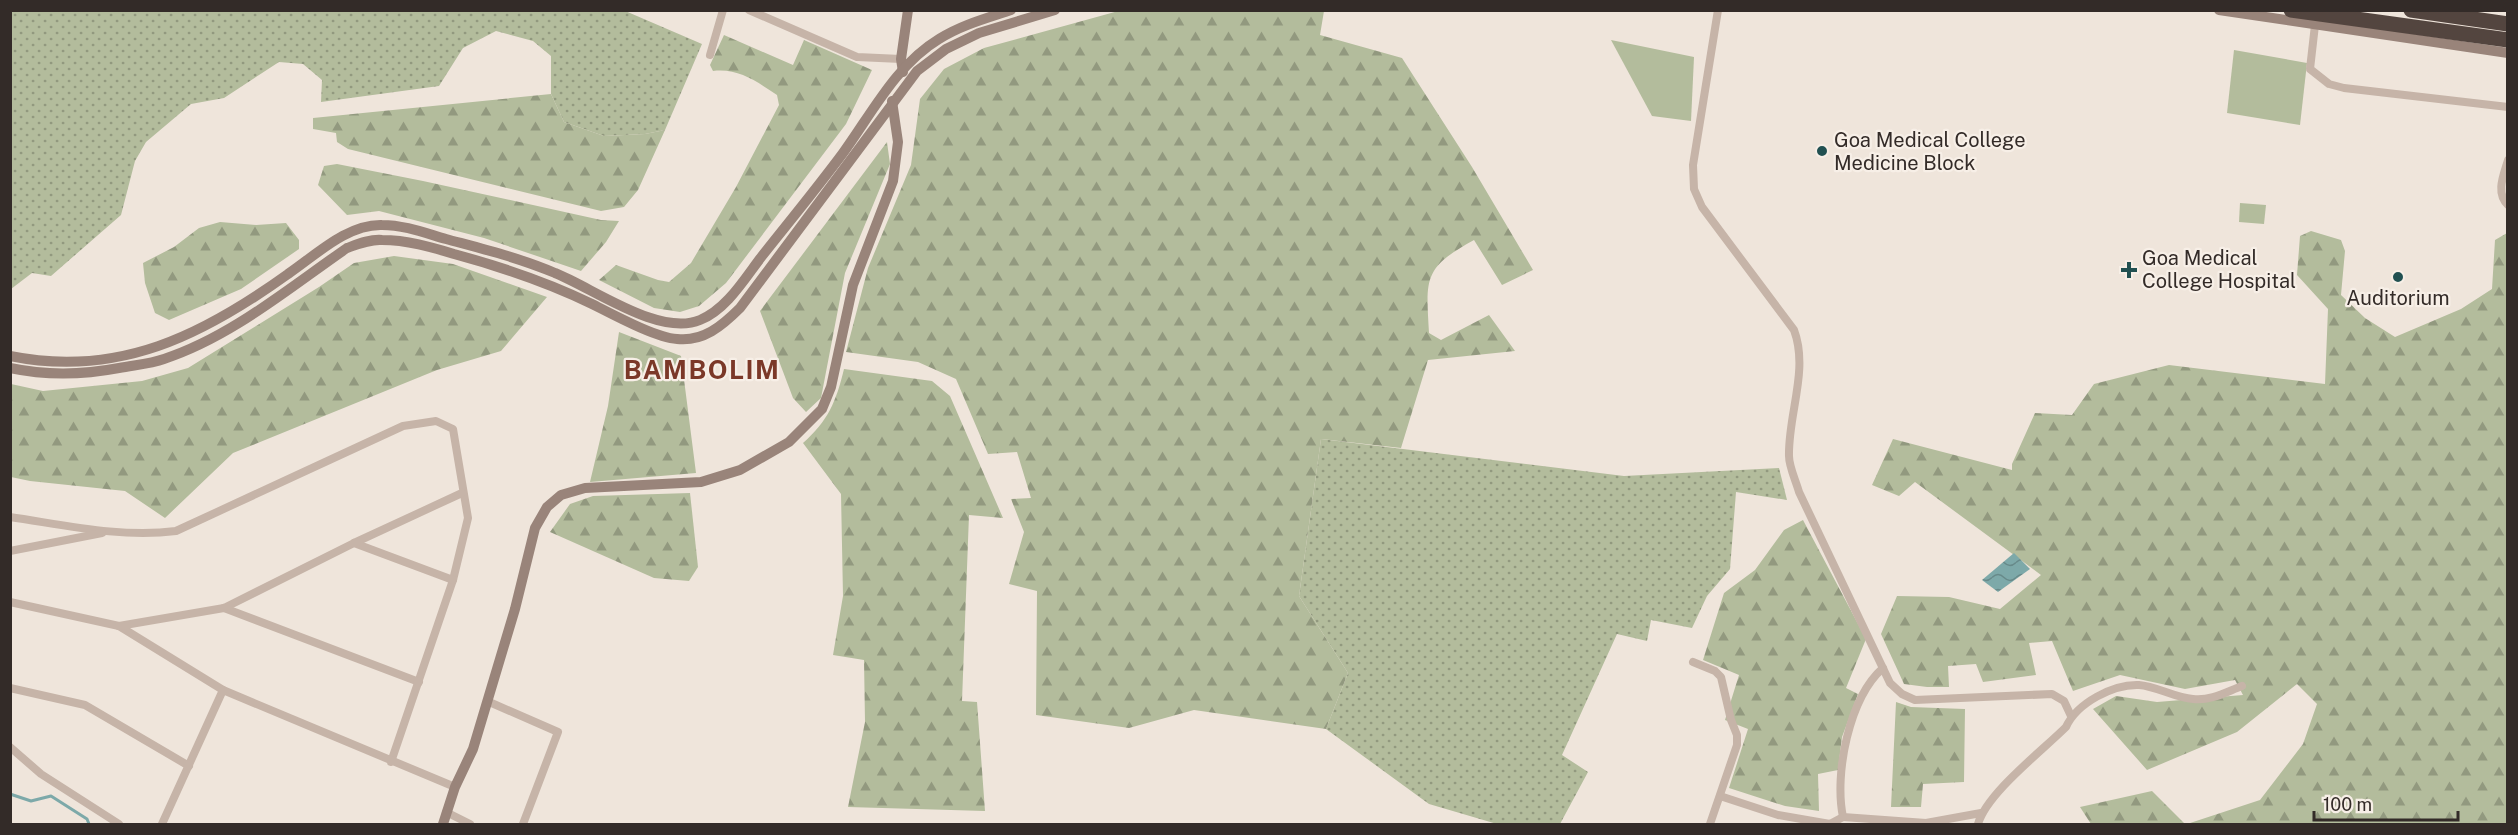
<svg xmlns="http://www.w3.org/2000/svg" width="2518" height="835" viewBox="0 0 2518 835" font-family="'Public Sans',sans-serif">
<style>
.grass{fill:url(#grass-dots)}
.forest{fill:url(#forest-firs)}
.garden{fill:#b3bc9c}
.water{fill:url(#water-waves)}
.lines{fill:none;stroke-linecap:round;stroke-linejoin:round}
.stream{stroke:#7da9a9;stroke-width:3}
.street{stroke:#c6b4a8;stroke-width:8}
.secondary{stroke:#99847a;stroke-width:10}
.highway{stroke:#53453f;stroke-width:15}
.poi-dot{fill:#215051;stroke:#f7efe7;stroke-width:2}
.labels{text-anchor:middle;dominant-baseline:central;stroke-width:4.5;stroke-linejoin:round;paint-order:stroke}
.poi-label{font-size:20px;fill:#332b28;stroke:#f7efe7;text-anchor:start}
.district-label{font-size:26px;font-weight:bold;letter-spacing:1.5px;fill:#7b3828;stroke:#f7efe7}
</style>
<defs>
<pattern id="grass-dots" width="8" height="8" patternUnits="userSpaceOnUse" patternTransform="scale(1.5)"><rect width="8" height="8" fill="#b3bc9c"/><path d="M2 2h.1M6 6h.1" fill="none" stroke="#92997f" stroke-width="1.8" stroke-linecap="round"/></pattern>
<pattern id="forest-firs" width="22" height="20" patternUnits="userSpaceOnUse" patternTransform="scale(1.5)"><rect width="22" height="20" fill="#b3bc9c"/><path d="M5 1l3.5 6h-7zM16 11l3.5 6h-7z" fill="#92997f"/></pattern>
<pattern id="water-waves" width="16" height="10" patternUnits="userSpaceOnUse" patternTransform="scale(1.5)"><rect width="16" height="10" fill="#7da9a9"/><path d="M0 5q4-4 8 0t8 0" fill="none" stroke="#678a8a"/></pattern>
</defs>
<rect width="100%" height="100%" fill="#efe5db"/>
<g class="grass">
<polygon points="623,10 702,44 665,130 645,134 604,136 564,122 551,94 551,56 533,41 496,31 463,48 439,86 321,102 322,80 303,64 279,62 224,98 191,104 146,142 135,161 121,215 51,276 32,273 11,289 11,11"/>
<polygon points="1321,439 1624,476 1779,468 1787,500 1736,492 1730,569 1707,596 1692,628 1651,620 1647,641 1617,634 1562,755 1588,772 1560,824 1497,824 1429,804 1326,729 1348,673 1299,596"/>
</g>
<g class="forest">
<path d="M1122 10 1324 11 1320 35 1402 58 1472 167 1533 270 1502 285 1474 240C1423 268 1426 278 1429 333L1441 340 1489 315 1515 351 1428 360 1401 448 1321 439 1299 596 1348 673 1326 729 1194 710 1129 728 1036 715 1037 591 1009 584 1024 532 1011 499 1031 498 1017 452 988 454 956 379 918 362 846 352 868 268 911 165 920 99 944 69 984 48Z"/>
<path d="M724 35 793 65 804 40 872 70 846 124 726 283 699 306 680 312 654 308 599 280 616 265 658 280 669 282 691 263 736 187 779 105 777 95C756 81 738 68 713 71L710 65Z"/>
<polygon points="551,94 564,122 604,136 645,134 665,130 638,190 624,207 601,211 348,149 337,142 336,133 313,129 313,118"/>
<polygon points="887,142 890,164 845,273 821,398 806,412 793,398 760,311"/>
<polygon points="337,164 423,181 601,220 619,221 606,242 581,271 484,238 379,211 347,215 318,185 324,166"/>
<polygon points="220,222 256,225 286,223 299,240 299,249 241,289 169,320 155,313 145,283 143,263 174,247 199,228"/>
<polygon points="2311,231 2341,240 2345,251 2341,295 2365,318 2395,337 2461,309 2492,289 2495,240 2507,233 2507,824 2187,824 2260,800 2303,744 2317,704 2297,684 2237,732 2147,770 2093,709 2116,696 2157,702 2243,695 2235,680 2185,689 2120,675 2073,691 2052,641 2029,643 2036,675 1983,682 1976,664 1948,666 1949,687 1927,687 1904,684 1881,634 1897,596 1949,597 2000,609 2041,575 1915,482 1899,496 1872,485 1893,439 2012,470 2012,464 2035,413 2072,415 2094,384 2169,365 2325,384 2328,309 2297,275 2300,236"/>
<polygon points="394,256 453,264 547,297 501,351 437,370 233,453 165,518 125,491 30,481 11,477 11,384 43,391 142,381 188,368 319,287 354,263"/>
<polygon points="619,332 681,356 696,473 590,482 608,406"/>
<path d="M844 369 932 381 950 396 1003 518 969 515 962 701 977 702 985 811 848 807 865 722 864 660 833 655 843 596 841 494 803 443C828 421 836 402 844 369Z"/>
<polygon points="690,493 698,567 689,581 654,578 550,532 570,504 593,496"/>
<polygon points="1803,520 1866,639 1846,688 1858,694 1842,737 1838,770 1818,774 1819,811 1785,806 1729,788 1748,729 1725,720 1739,675 1703,660 1724,593 1755,570 1784,530"/>
<polygon points="1896,702 1911,707 1965,709 1964,782 1923,784 1921,807 1891,807"/>
<polygon points="2152,791 2185,824 2091,824 2080,807"/>
</g>
<g class="garden">
<polygon points="1611,40 1694,57 1691,121 1652,116"/>
<polygon points="2234,50 2307,63 2300,125 2227,113"/>
<polygon points="2240,203 2266,205 2264,224 2239,222"/>
</g>
<polygon class="water" points="2014,553 2030,569 1998,592 1982,580"/>
<g class="lines">
<polyline class="stream" points="10,794 31,801 51,796 87,819 89,824"/>
<g class="street">
<polyline points="749,10 857,57 901,59"/>
<path d="M1718 10 1693 165 1694 189 1702 207 1794 330C1809 370 1788 414 1789 456 1789 467 1796 481 1799 492L1890 683 1902 694 1915 700 2052 694 2064 701 2071 716"/>
<polyline points="2315,25 2310,69 2329,84 2344,88 2508,107"/>
<polyline points="710,55 723,10"/>
<path d="M2508 160C2504 174 2495 193 2508 205"/>
<path d="M10 517C65 525 121 538 176 531L403 426 436 421 453 429 468 518 453 580 391 762"/>
<polyline points="354,543 453,580"/>
<polyline points="10,551 102,533"/>
<polyline points="10,602 119,626 223,690 455,787"/>
<polyline points="224,608 419,682"/>
<polyline points="119,626 224,608 354,543 462,493"/>
<polyline points="1693,662 1715,671 1721,677 1731,720 1737,735 1737,745 1710,824"/>
<path d="M1883 668C1849 698 1834 774 1843 817L1926 823 1981 813"/>
<polyline points="10,688 85,705 189,766"/>
<polyline points="487,701 558,732 523,824"/>
<polyline points="10,747 41,774 119,824"/>
<polyline points="1720,796 1778,815 1830,824 1843,817"/>
<polyline points="446,812 470,824"/>
<polyline points="162,824 223,690"/>
<path d="M1978 824C1987 793 2042 751 2066 727 2077 703 2113 684 2139 685 2156 686 2175 698 2193 699 2211 701 2226 692 2242 686"/>
</g>
<g class="secondary">
<polyline points="2219,10 2508,53"/>
<polyline points="903,72 901,59 908,10"/>
<path d="M10 356C119 378 203 335 288 274 316 255 347 224 382 225 404 225 425 233 446 239 483 249 520 258 555 273 593 288 659 337 700 320 727 309 745 278 762 256 789 222 817 188 843 153 872 113 896 65 939 39 961 25 987 18 1011 10"/>
<path d="M10 368C48 376 82 375 119 368 134 365 150 364 164 359 231 337 289 288 347 248 358 244 370 239 382 240 407 240 431 247 454 254 502 267 547 282 592 304 612 314 656 338 677 339 703 342 722 326 740 308L917 71 946 49 979 33 1055 10"/>
<polyline points="443,824 455,787 473,749 515,609 535,528 547,507 561,495 585,488 701,482 740,470 789,442 822,409 831,387 853,285 893,181 898,142 892,101"/>
</g>
<g class="highway">
<polyline points="2291,10 2508,40"/>
<polyline points="2411,10 2508,24"/>
</g>
</g>
<g class="poi-dot">
<circle cx="1822" cy="151" r="6"/>
<path d="M2126 261h6v6h6v6h-6v6h-6v-6h-6v-6h6z"/>
<circle cx="2398" cy="277" r="6"/>
</g>
<g class="labels">
<g class="poi-label">
<text x="1834" y="140">Goa Medical College<tspan x="1834" dy="23">Medicine Block</tspan></text>
<text x="2142" y="258">Goa Medical<tspan x="2142" dy="23">College Hospital</tspan></text>
<text x="2398" y="298" text-anchor="middle">Auditorium</text>
</g>
<g class="district-label">
<text x="702" y="369">BAMBOLIM</text>
</g>
</g>
<rect width="2518" height="835" fill="none" stroke="#332b28" stroke-width="24"/>
<path d="M2314 811v9h144v-9" fill="none" stroke="#332b28" stroke-width="3"/>
<text x="2323" y="811" font-size="18" fill="#332b28" stroke="#f7efe7" stroke-width="4.5" paint-order="stroke">100 m</text>
</svg>
